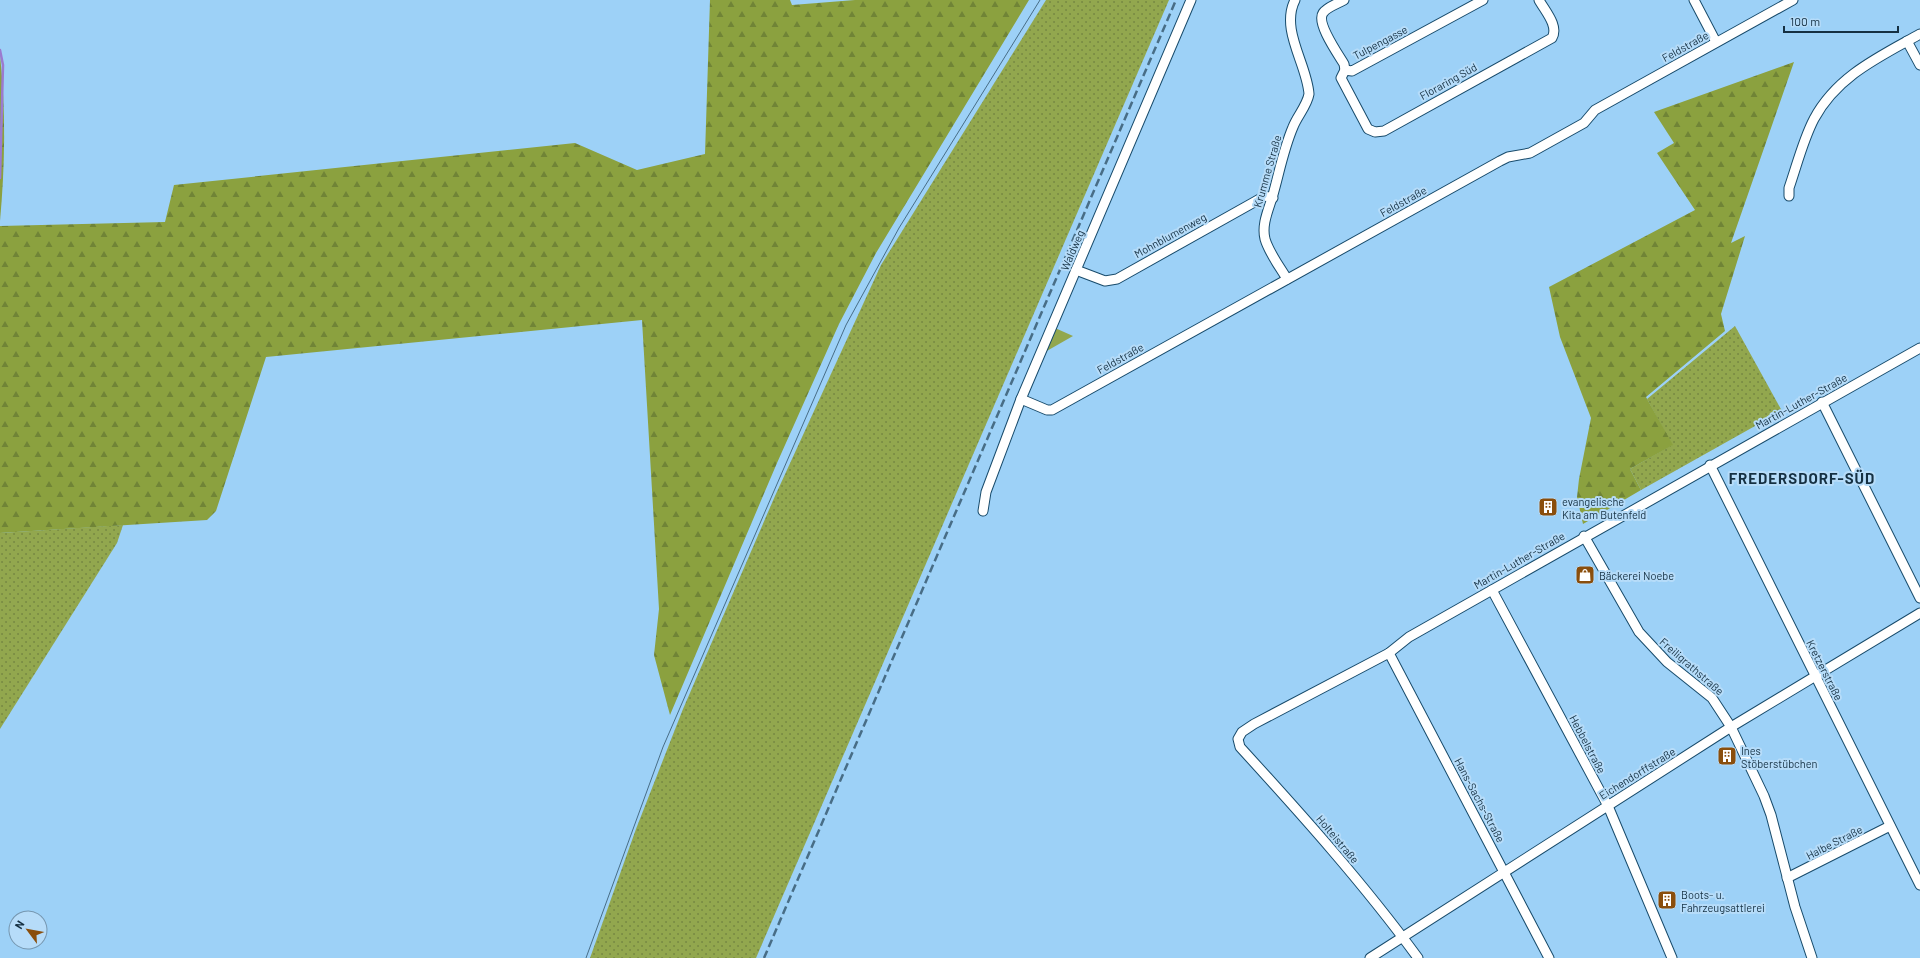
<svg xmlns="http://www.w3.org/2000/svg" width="1920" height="958" viewBox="0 0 1920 958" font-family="Barlow,sans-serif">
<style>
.grass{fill:url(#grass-dots)}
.forest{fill:url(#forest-firs)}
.park{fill:#92a74e}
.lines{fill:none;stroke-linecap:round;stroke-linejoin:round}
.stream{stroke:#9b7bcf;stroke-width:2.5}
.street-casing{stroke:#184b6b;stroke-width:11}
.street{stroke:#fff;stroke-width:9}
.tram{stroke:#486d86;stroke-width:1}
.rail{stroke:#486d86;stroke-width:2.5;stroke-dasharray:8 4;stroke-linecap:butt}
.labels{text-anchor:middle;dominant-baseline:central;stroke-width:4;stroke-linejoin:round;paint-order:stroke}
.street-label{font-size:11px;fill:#153042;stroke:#b6dcf9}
.poi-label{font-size:11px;fill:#153042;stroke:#b6dcf9;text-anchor:start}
.district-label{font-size:15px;font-weight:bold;letter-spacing:1px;fill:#153042;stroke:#b6dcf9}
</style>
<defs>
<pattern id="grass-dots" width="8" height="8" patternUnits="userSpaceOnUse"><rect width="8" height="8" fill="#92a74e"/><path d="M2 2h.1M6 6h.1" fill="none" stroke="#768842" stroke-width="1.8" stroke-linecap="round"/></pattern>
<pattern id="forest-firs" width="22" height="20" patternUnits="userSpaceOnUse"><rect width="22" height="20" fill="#8ba13f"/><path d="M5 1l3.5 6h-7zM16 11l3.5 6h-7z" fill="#708436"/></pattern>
</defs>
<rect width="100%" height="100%" fill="#9dd1f7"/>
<g class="grass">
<polygon points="1046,0 1169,0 756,958 590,958 636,829 683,709 775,496 881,265"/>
<polygon points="1735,326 1782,411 1641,490 1630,469 1672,445 1647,399"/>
<polygon points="123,525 117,543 0,729 0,533"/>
</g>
<g class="forest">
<polygon points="710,0 790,0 792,5 855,0 1029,0 876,253 839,324 777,463 670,715 654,655 659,609 642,320 266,357 216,511 207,520 0,533 0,226 165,222 174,185 575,143 637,170 705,154"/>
<path d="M0 55C6 110 5 166 0 221Z"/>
<polygon points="1794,62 1731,243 1745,236 1721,314 1725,331 1646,397 1673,445 1630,469 1641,490 1583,524 1577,497 1579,479 1591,418 1560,337 1549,287 1695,210 1657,153 1674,143 1654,112"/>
</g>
<polygon class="park" points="1055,328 1073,336 1045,352"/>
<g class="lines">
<polyline class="stream" points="0,50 3,65 0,178"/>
<defs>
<g id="street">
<path d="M1344 0C1337 4 1327 7 1323 13 1316 23 1338 54 1344 64L1345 70"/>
<path d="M1483 0 1352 71 1345 70 1341 78 1368 129 1375 132 1384 131 1552 38C1559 26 1545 11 1539 0"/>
<polyline points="1694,0 1716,42"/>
<polyline points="1907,41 1920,65"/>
<path d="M1789 196V188C1797 165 1803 140 1814 119 1837 76 1879 57 1920 34"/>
<polyline points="1076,270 1105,281 1117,279 1265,196 1273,198"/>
<path d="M1287 279C1280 267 1269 253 1265 239 1261 223 1270 207 1274 191 1280 169 1284 148 1293 127 1297 116 1307 106 1309 94 1307 64 1280 30 1295 0"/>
<polyline points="1021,399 1047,410 1052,410 1061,405 1500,161 1508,157 1530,153 1584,123 1595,110 1793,0"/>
<polyline points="1822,402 1920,598"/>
<polyline points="1710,465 1920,885"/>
<polyline points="983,511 986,492 1021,399 1191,0"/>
<polyline points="1584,536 1639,632 1667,662 1712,698 1731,727 1764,796 1771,815 1795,907 1812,958"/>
<polyline points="1492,590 1608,806 1672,958"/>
<polyline points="1389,653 1549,958"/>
<polyline points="1787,878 1890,826"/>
<polyline points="1370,958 1731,727 1920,613"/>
<path d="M1418 958C1364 884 1302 815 1240 747L1238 739 1242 732 1254 724 1389 653 1409 637 1492 590 1920 348"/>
</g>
</defs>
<use href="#street" class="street-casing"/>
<use href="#street" class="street"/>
<polyline class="tram" points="586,958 663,747 846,325 899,228 1040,0"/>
<polyline class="rail" points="764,958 1176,0"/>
</g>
<defs>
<symbol id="building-square" viewBox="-11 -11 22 22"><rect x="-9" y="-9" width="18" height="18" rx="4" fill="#8a4e0c" stroke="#b6dcf9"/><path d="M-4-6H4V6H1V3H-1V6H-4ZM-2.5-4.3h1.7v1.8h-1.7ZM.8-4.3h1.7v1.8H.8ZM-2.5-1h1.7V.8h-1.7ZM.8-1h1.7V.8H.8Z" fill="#fff"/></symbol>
<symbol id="shop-square" viewBox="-11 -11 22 22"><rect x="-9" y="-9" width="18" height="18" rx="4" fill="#8a4e0c" stroke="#b6dcf9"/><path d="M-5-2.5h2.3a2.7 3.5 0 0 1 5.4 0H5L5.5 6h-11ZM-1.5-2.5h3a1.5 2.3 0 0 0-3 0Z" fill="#fff"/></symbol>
</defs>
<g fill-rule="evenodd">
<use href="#building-square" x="1537" y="496" width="22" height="22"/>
<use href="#shop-square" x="1574" y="564" width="22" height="22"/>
<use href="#building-square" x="1716" y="745" width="22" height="22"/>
<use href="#building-square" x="1656" y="889" width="22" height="22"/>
</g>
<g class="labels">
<g class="street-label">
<text transform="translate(1380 42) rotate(-28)">Tulpengasse</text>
<text transform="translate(1685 46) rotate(-29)">Feldstraße</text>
<text transform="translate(1448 81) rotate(-29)">Floraring Süd</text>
<text transform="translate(1267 171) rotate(-74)">Krumme Straße</text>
<text transform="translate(1403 201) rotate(-29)">Feldstraße</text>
<text transform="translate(1170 235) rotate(-29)">Mohnblumenweg</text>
<text transform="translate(1072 250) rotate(-67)">Waldweg</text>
<text transform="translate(1120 358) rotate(-29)">Feldstraße</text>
<text transform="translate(1801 401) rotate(-29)">Martin-Luther-Straße</text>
<text transform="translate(1519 560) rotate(-30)">Martin-Luther-Straße</text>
<text transform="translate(1692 666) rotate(41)">Freiligrathstraße</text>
<text transform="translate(1825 670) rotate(63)">Kretzerstraße</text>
<text transform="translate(1588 744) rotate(62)">Hebbelstraße</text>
<text transform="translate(1637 773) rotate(-32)">Eichendorffstraße</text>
<text transform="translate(1480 800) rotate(62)">Hans-Sachs-Straße</text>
<text transform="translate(1338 839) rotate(50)">Holteistraße</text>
<text transform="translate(1834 842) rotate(-27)">Halbe Straße</text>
</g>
<g class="poi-label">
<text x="1562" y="501">evangelische<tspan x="1562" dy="13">Kita am Butenfeld</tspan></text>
<text x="1599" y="575">Bäckerei Noebe</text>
<text x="1741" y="750">Ines<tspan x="1741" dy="13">Stöberstübchen</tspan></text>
<text x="1681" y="894">Boots- u.<tspan x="1681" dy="13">Fahrzeugsattlerei</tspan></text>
</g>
<g class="district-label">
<text x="1802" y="478">FREDERSDORF-SÜD</text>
</g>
</g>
<g transform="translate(28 930) rotate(302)"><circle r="19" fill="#b6dcf9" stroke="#7697b0"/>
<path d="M0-3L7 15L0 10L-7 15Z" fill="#8a4e0c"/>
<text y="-6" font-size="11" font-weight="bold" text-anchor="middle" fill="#153042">N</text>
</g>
<path d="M1784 26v6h114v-6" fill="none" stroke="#153042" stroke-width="2"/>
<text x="1790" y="26" font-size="12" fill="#153042" stroke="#b6dcf9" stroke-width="3" paint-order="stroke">100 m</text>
</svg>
